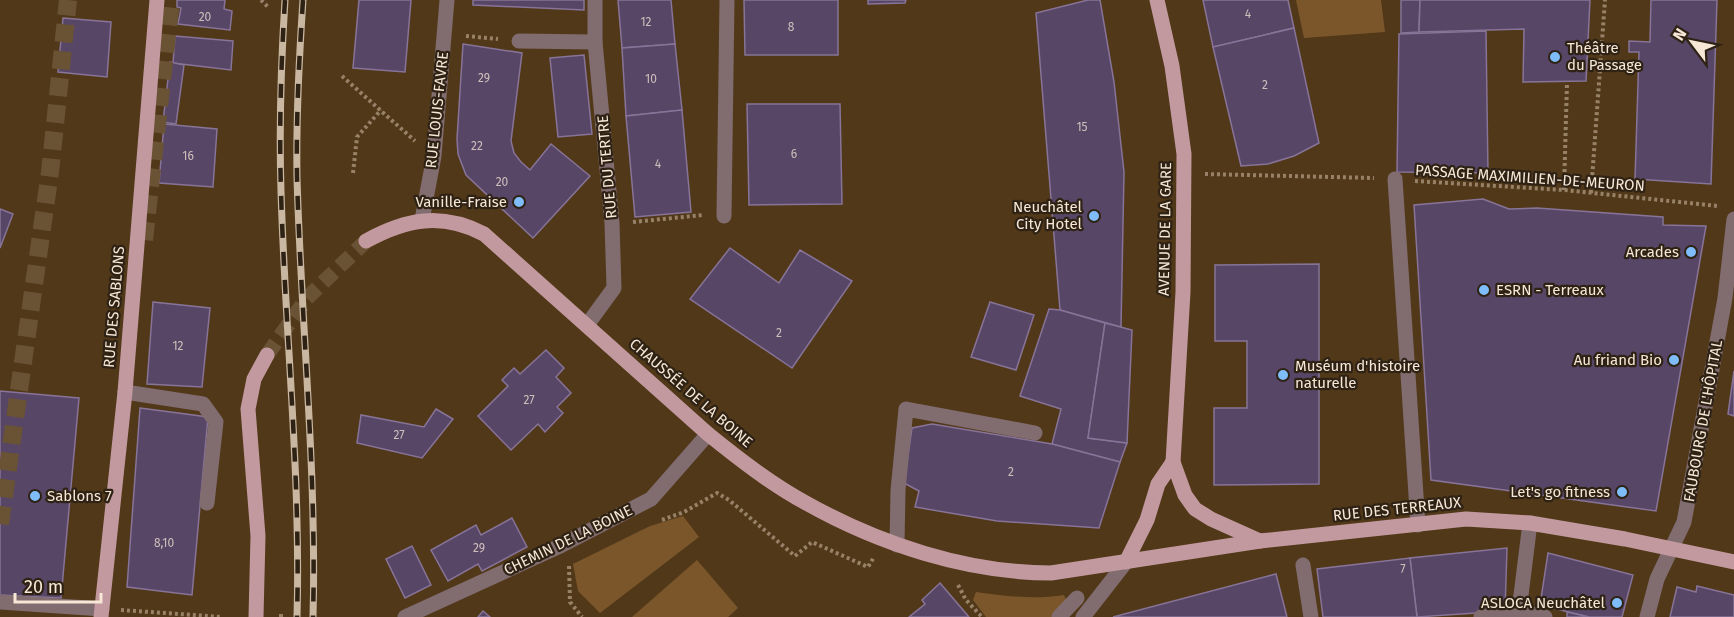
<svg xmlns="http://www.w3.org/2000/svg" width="1734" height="617" viewBox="0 0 1734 617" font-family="'Fira Sans',sans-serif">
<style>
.green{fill:#7b562b}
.building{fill:#574666;stroke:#877498;stroke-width:1.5}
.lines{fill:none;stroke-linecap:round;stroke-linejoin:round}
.major-tunnel{stroke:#6a5235;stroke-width:15;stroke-dasharray:15 8;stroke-linecap:butt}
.highway-tunnel{stroke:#6a5235;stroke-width:18;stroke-dasharray:18 9;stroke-linecap:butt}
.path{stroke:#978268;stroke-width:4;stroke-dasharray:3 3;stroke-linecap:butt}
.minor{stroke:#816c6f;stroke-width:15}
.major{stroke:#c2999f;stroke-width:15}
.rail-casing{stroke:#c9b7a2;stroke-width:7}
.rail{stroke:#2e2215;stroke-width:4.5;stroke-dasharray:14;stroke-linecap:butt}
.poi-dot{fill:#7fbdfa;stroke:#2e2215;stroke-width:2}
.labels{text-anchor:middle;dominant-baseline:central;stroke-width:4.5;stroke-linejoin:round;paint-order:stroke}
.number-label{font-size:12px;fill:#cfbfba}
.poi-label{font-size:15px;fill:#f7e7d6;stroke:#2e2215;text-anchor:end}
.street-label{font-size:15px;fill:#f7e7d6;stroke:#2e2215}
</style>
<rect width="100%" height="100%" fill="#513819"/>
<g class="green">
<polygon points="1296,0 1381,0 1385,32 1304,38"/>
<polygon points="683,516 699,537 600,613 578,591 573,564 650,526"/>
<polygon points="697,560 738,608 728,617 632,617"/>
<path d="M976 592C1006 596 1034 600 1064 595L1067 602 1055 617H986L973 600Z"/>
</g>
<g class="building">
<polygon points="177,0 225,0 224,9 232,11 230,30 178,24 181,8 177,7"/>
<polygon points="359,0 411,0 405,72 353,68"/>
<polygon points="473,0 584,0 584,10 473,5"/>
<polygon points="618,0 671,0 675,44 622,48"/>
<polygon points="744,0 838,0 838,55 745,55"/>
<polygon points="868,0 906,0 905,3 868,4"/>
<polygon points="1088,0 1100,0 1114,82 1124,172 1121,327 1060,310 1036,13"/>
<polygon points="1203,0 1288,0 1294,28 1213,47"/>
<polygon points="1401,0 1420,0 1419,32 1401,33"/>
<polygon points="1420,0 1590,0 1586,81 1523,82 1524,29 1419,32"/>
<polygon points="1651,0 1717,0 1711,184 1635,179 1639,52 1629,52 1629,41 1650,42"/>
<polygon points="63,18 111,22 107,77 58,72"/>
<polygon points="1294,28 1319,143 1294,156 1268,164 1241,166 1213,47"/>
<polygon points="1486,31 1488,173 1397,172 1399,34"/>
<polygon points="175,36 233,41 231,70 173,63"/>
<polygon points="463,44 522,53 511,141 514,153 521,162 530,170 551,144 590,176 533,238 466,175 458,154 457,139"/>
<polygon points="675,44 682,110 626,116 622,48"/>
<polygon points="584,55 592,134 558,137 550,58"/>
<polygon points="170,62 184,65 176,124 163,122"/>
<polygon points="747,104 840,104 842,204 749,205"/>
<polygon points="682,110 691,212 635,217 626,116"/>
<polygon points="164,124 217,129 213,187 159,183"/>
<polygon points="1483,199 1509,209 1537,208 1663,217 1663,225 1706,226 1656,511 1431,480 1414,205"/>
<polygon points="0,209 13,214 0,248"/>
<polygon points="730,248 779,283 800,250 852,281 792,368 690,299"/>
<polygon points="1319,264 1319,484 1214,485 1214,408 1247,408 1247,341 1215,341 1215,265"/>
<polygon points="153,302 210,308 202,387 147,384"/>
<polygon points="990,302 1034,315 1016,370 971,357"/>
<polygon points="1049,309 1060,310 1105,323 1088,438 1127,443 1120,462 1052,444 1061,409 1020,396"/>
<polygon points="1105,323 1132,330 1127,443 1088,438"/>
<polygon points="546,350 564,368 556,377 571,393 557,407 563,413 545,432 538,424 511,450 478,416 508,386 502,380 514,368 520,374"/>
<polygon points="1734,371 1734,416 1728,414"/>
<polygon points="0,391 79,398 61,598 0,595"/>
<polygon points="140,408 208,417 192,595 127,587"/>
<polygon points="436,409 453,419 422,458 357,443 361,415 424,427"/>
<polygon points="932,424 1052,444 1120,462 1099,528 997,521 915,507 919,491 904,483 912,428"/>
<polygon points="512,518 527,547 482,571 478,564 448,581 431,550 476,525 481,535"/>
<polygon points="412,546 431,585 405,598 386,559"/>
<polygon points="1507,548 1505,611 1417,617 1410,558"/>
<polygon points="1548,553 1633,575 1622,617 1589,617 1540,605"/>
<polygon points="1410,558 1417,617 1323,617 1317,569"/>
<polygon points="1276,574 1287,617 1113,617"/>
<polygon points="940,583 969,617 909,617 925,604 922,600"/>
<polygon points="1697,586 1734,595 1734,617 1670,617 1677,587 1696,592"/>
<polygon points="483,611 490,617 478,617"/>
<polygon points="1567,612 1589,617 1567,617"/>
</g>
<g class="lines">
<polyline class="major-tunnel" points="267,355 307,298 366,241"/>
<g class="highway-tunnel">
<polyline points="144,240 171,0"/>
<polyline points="0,524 50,172 68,0"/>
</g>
<g class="path">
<polyline points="261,0 268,7"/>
<polyline points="466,36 498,39"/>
<polyline points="342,76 415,141"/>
<polyline points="353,173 357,137 381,110"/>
<polyline points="1205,174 1374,178"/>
<polyline points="1415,181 1564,190 1718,206"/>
<polyline points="1564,190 1567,83"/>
<polyline points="1591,193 1605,0"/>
<polyline points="633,222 703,215"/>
<polyline points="662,520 684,512 717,493 729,500 795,556 812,542 868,567 874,557"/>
<polyline points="569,566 570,602 582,617"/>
<polyline points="958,585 966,600 982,617"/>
<polyline points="121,610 222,617"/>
<polyline points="281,617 281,613"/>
</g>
<g class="minor">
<polyline points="519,41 595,42"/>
<polyline points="1395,179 1418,525"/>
<polyline points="724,216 727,0"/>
<polyline points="422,220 434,156 447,0"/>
<polyline points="587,325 614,288 612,223 595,42 595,0"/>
<polyline points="125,392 203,404 216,422 207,503"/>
<polyline points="897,545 898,490 906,409 1035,433"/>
<polyline points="1303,565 1311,617"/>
<polyline points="0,602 102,609"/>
<polyline points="1519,611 1530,523"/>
<polyline points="405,617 558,547 651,499 708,434"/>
<polyline points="1059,617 1077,598"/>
<polyline points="1083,617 1126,562"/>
<polyline points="1481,617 1519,611 1545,617"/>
<polyline points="1647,617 1657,579 1684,522 1725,298 1734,219"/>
</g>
<g class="major">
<polyline points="1157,0 1172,66 1184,154 1183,292 1173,462 1185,495 1195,509 1211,519 1260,541"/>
<path d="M366 241C406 219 441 212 484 234L708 434C739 459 771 484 806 503 879 544 967 573 1051 573L1260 541 1466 519 1530 523 1625 539 1734 562"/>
<polyline points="1126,562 1147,520 1158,484 1173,462"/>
<polyline points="101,617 125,392 157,0"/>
<polyline points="256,617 258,536 248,409 254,379 267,355"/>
</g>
<defs>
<g id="rail">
<path d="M285 0C281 63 279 127 281 191 285 333 301 475 297 617"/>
<path d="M303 0C299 59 296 118 297 177 301 324 317 470 313 617"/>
</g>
</defs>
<use href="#rail" class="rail-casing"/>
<use href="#rail" class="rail"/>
</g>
<g class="poi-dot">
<circle cx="1555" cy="57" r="6"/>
<circle cx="519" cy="202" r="6"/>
<circle cx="1094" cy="216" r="6"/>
<circle cx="1691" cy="252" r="6"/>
<circle cx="1484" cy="290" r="6"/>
<circle cx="1674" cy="360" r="6"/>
<circle cx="1283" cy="375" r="6"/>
<circle cx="1622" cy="492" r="6"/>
<circle cx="35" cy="496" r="6"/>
<circle cx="1617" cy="603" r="6"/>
</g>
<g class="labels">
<g class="number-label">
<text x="1248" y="14">4</text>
<text x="205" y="17">20</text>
<text x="646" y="22">12</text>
<text x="791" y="27">8</text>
<text x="484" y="78">29</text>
<text x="651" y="79">10</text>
<text x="1265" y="85">2</text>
<text x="1082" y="127">15</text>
<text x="477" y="146">22</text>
<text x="794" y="154">6</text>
<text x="188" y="156">16</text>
<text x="658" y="164">4</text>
<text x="502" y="182">20</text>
<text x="779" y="333">2</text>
<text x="178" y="346">12</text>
<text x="529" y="400">27</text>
<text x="399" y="435">27</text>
<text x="1011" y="472">2</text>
<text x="164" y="543">8,10</text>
<text x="479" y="548">29</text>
<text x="1403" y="569">7</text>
</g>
<g class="poi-label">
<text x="1567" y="48" text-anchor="start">Théâtre<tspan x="1567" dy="17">du Passage</tspan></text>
<text x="507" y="202">Vanille-Fraise</text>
<text x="1082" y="207">Neuchâtel<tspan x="1082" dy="17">City Hotel</tspan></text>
<text x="1679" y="252">Arcades</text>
<text x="1496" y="290" text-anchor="start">ESRN - Terreaux</text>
<text x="1662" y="360">Au friand Bio</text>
<text x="1295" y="366" text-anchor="start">Muséum d'histoire<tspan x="1295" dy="17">naturelle</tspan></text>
<text x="1610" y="492">Let's go fitness</text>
<text x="47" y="496" text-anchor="start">Sablons 7</text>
<text x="1605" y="603">ASLOCA Neuchâtel</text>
</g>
<g class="street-label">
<text transform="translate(437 110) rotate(-84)">RUE LOUIS-FAVRE</text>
<text transform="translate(607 167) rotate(-95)">RUE DU TERTRE</text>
<text transform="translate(1530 178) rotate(4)">PASSAGE MAXIMILIEN-DE-MEURON</text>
<text transform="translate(1165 229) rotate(-89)">AVENUE DE LA GARE</text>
<text transform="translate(114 307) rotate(-85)">RUE DES SABLONS</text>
<text transform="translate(691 393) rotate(41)">CHAUSSÉE DE LA BOINE</text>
<text transform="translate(1703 421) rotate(-80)">FAUBOURG DE L'HÔPITAL</text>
<text transform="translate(1397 509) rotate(-6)">RUE DES TERREAUX</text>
<text transform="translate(568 540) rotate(-26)">CHEMIN DE LA BOINE</text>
</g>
</g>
<g transform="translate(1692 42) rotate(302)" stroke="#2e2215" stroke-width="4.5" paint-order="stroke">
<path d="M0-4.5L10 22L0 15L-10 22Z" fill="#f7e7d6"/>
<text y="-9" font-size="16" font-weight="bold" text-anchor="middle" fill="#f7e7d6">N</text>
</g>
<path d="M15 593v9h86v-9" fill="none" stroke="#f7e7d6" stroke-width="3"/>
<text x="24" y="593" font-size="18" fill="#f7e7d6" stroke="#2e2215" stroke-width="4.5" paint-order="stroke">20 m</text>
</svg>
